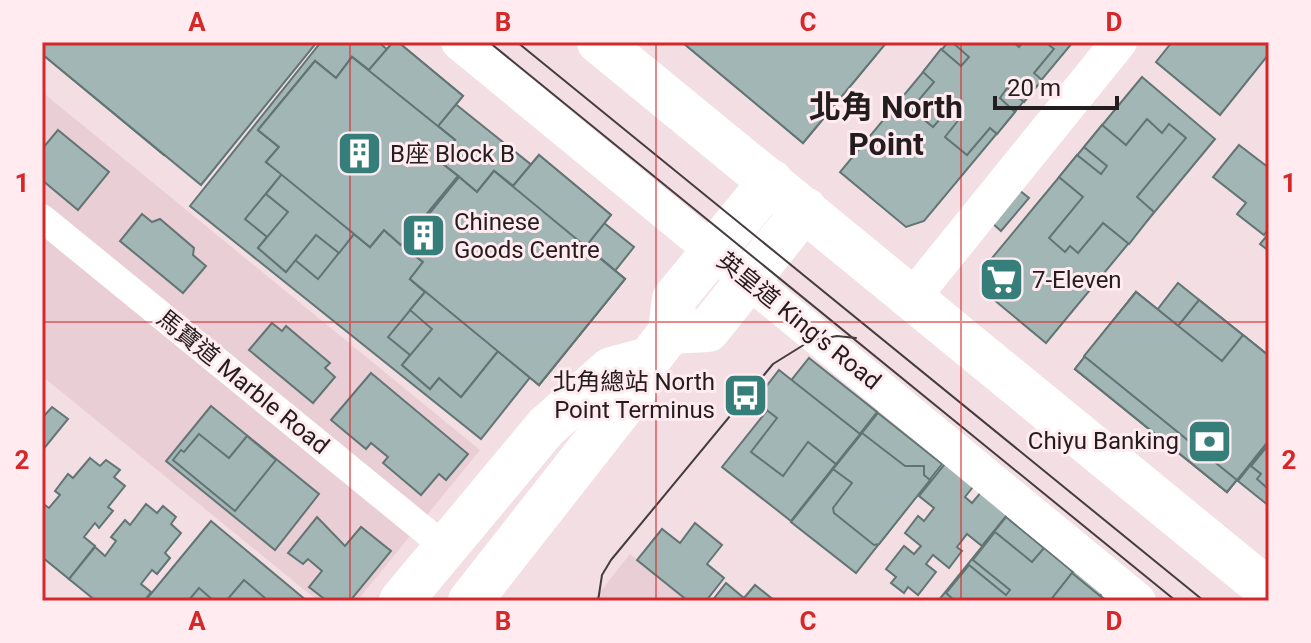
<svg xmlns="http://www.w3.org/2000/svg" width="1311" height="643" viewBox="0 0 1311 643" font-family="Roboto,'Noto Sans TC',sans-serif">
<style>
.built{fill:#eaced5}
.building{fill:#a2b7b5;stroke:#627574;stroke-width:2}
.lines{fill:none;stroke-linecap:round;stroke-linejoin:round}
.pedestrian{stroke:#fff;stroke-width:28}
.minor{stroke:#fff;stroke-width:36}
.tertiary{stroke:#fff;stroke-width:44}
.secondary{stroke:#fff;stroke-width:44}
.motorway{stroke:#fff;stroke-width:44}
.tram{stroke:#453c3f;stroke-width:2}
.grid{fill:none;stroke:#d62828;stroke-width:2;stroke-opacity:0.55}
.labels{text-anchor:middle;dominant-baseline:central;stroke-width:6;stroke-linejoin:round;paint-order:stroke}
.poi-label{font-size:24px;fill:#241d1f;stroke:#ffebf0;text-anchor:start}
.street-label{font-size:24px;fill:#241d1f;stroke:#ffebf0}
.district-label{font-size:32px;font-weight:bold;fill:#241d1f;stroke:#ffebf0}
.neatline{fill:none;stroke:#d62828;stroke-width:3}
.grid-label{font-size:26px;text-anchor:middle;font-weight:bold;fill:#d62828}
</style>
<rect width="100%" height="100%" fill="#f2dee3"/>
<g class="built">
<polygon points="42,92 480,450 357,601 318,601 42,376"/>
<polygon points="630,554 689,601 593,601"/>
</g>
<g class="building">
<polygon points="42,42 257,42 164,155 42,54"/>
<polygon points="42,42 317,42 201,185 42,54"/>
<polygon points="321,42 378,42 634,247 481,439 190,206"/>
<polygon points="393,42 398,42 463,96 438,126 455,140 439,161 458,176 401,245 384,230 370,247 354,234 318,279 295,260 286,272 258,248 267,237 245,219 282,174 266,162 279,147 258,130 315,61 336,78 352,57 369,70"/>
<polygon points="393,42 398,42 463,96 438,126 455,140 439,161 458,176 401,245 384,230 370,247 354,234 339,253 316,235 286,272 258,248 288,212 266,194 282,174 266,162 279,147 258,130 315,61 336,78 352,57 369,70"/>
<polygon points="682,42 860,42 876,55 803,143"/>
<polygon points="682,42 887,42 803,143"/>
<polygon points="948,42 1073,42 924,221 906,227 840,172"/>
<polygon points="952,42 1013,42 1019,47 1023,42 1045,42 1054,49 1034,73 1042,80 1024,102 1007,88 1000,98 1015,112 997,134 990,128 967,155 945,137 960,118 949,109 933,127 911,109 934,82 923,72 941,49 961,66 969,57"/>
<polygon points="1172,42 1269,42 1269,54 1220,115 1156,62"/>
<polygon points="352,57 455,140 439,161 458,176 401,245 384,230 370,247 266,162 279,147 258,130 315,61 336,78"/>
<polygon points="1142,77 1215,139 1046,343 987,294 983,269"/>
<polygon points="1147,119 1162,133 1169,124 1186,138 1137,197 1154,212 1129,244 1103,223 1078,253 1070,246 1065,252 1049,238 1083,197 1059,177 1077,155 1101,174 1107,166 1084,147 1102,125 1126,145"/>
<polygon points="58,130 109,172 78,210 42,180 42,149"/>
<polygon points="1239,145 1269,168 1269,228 1264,235 1237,214 1246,203 1213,177"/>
<polygon points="539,155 611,215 586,246 625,279 539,385 498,351 461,397 439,378 430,389 402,365 410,355 388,337 425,292 410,279 423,262 403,246 459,177 477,192 494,171 513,186"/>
<polygon points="539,155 611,215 586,246 625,279 539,385 498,351 461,397 439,378 430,389 402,365 432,329 410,310 425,292 410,279 423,262 403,246 459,177 477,192 494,171 513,186"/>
<polygon points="494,171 625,279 539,385 410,279 423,262 403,246 459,177 477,192"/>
<polygon points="1019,190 1029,198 1001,231 992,223"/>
<polygon points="142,214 152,222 160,219 194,248 193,255 206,266 183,293 120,241"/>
<polygon points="1269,233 1269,251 1260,244"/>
<polygon points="1178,283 1269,356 1269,440 1227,492 1075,369 1136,292 1157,310"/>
<polygon points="1136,292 1199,343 1220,317 1269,356 1269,440 1227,492 1075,369"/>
<polygon points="1136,292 1178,326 1199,300 1269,356 1269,440 1227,492 1075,369"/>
<polygon points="1136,292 1222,361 1243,335 1269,356 1269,440 1237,480 1084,356"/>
<polygon points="272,323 282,331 286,326 330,363 325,368 335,377 313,403 249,350"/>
<polygon points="809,358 877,412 791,521 722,467"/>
<polygon points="779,370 860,434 836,464 808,442 783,476 751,452 777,418 755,401"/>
<polygon points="371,373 468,454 446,480 439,474 421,495 383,463 388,457 371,443 366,449 331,420"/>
<polygon points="211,406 319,494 275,550 166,461"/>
<polygon points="52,407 68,419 42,451 42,415 44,416"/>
<polygon points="878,413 942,464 856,573 791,522"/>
<polygon points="862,433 905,466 924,466 924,475 930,480 879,544 874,545 834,513 833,508 852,483 833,469"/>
<polygon points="199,434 229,458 247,436 276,460 235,511 173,460 181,450 184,452"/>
<polygon points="1269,442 1269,506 1238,481"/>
<polygon points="1269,444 1269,485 1267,488 1257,479 1261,474 1251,466"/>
<polygon points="952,455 980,478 965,497 972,503 988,484 1015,505 982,546 967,534 957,547 962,551 949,568 933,555 926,564 936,572 918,595 908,587 904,593 891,583 896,577 886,569 904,546 914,554 921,546 905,533 918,516 924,521 934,508 919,496"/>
<polygon points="90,458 100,466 106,460 120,470 114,477 125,486 108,507 113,511 99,528 95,523 84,537 95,546 69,579 42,557 42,503 49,508 60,495 55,491 68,474 73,478"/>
<polygon points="146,504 157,513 163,506 176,517 171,524 181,533 165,553 170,558 157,574 152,570 141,584 151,592 144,601 96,601 69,579 95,547 105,556 116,541 111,537 125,520 130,525"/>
<polygon points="317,517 345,546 361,527 391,551 350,601 327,601 309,587 322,571 308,559 303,564 288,553"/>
<polygon points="1006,517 1073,572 1050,601 938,601"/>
<polygon points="211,521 307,601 145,601"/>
<polygon points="695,523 722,545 707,564 724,578 706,601 688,601 637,560 662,529 680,543"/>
<polygon points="995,532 1032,562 1044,548 1073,572 1050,601 955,601 946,593 969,565 1006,595 1010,590 973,560"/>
<polygon points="1082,561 1111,583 1100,596 1106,600 1116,588 1132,601 1050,601"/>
<polygon points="1072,573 1100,596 1107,601 1050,601"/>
<polygon points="244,580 265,598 262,601 226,601"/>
<polygon points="726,583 744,598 755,585 775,601 712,601"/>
<polygon points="199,588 214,601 188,601"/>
</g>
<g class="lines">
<polyline class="pedestrian" points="42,218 445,547"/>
<g class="minor">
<polyline points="459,42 1138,601"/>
<polyline points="912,298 1119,42"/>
</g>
<polyline class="tertiary" points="401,601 546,427 611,369 649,359"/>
<g class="secondary">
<polyline points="599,42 1269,591"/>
<polyline points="649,359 670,332 674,299 771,181"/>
</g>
<g class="motorway">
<polyline points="670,332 708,330 805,209"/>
<polyline points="470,601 634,392 649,359"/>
</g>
<g class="tram">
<polyline points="489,42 1176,601"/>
<polyline points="517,42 1204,601"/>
<polyline points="598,601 602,575 611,560 773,364 810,341 837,336 856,338"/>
</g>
</g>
<path class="grid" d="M350 42V601M656 42V601M961 42V601M42 322H1269"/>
<defs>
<symbol id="building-square" viewBox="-11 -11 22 22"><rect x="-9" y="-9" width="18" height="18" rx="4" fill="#357e79" stroke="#ffebf0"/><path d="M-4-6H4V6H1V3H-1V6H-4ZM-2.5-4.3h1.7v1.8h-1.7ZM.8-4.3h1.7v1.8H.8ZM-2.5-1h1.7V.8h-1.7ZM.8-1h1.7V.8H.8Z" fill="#fff"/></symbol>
<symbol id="supermarket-square" viewBox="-11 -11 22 22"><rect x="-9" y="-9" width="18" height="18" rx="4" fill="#357e79" stroke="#ffebf0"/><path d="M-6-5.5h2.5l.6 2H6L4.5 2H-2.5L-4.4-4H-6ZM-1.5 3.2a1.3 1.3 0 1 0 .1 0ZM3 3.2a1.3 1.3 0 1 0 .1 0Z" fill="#fff"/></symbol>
<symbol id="bus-square" viewBox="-11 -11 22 22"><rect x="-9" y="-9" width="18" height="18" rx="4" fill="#357e79" stroke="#ffebf0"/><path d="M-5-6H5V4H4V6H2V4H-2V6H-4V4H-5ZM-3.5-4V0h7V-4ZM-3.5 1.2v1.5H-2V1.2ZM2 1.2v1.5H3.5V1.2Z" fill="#fff"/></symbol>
<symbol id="bank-square" viewBox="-11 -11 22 22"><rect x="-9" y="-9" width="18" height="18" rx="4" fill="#357e79" stroke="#ffebf0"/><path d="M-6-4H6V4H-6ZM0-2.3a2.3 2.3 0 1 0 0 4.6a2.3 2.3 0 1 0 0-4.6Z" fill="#fff"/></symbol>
</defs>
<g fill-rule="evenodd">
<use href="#building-square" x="334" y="128" width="51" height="51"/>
<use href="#building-square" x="398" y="210" width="51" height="51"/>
<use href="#supermarket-square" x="976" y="254" width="51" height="51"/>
<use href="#bus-square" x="720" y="370" width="51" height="51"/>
<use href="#bank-square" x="1184" y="416" width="51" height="51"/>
</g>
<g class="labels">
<g class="poi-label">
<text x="390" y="154">B座 Block B</text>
<text x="454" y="222">Chinese<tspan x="454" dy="28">Goods Centre</tspan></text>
<text x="1032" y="280">7-Eleven</text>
<text x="715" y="382" text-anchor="end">北角總站 North<tspan x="715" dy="28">Point Terminus</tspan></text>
<text x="1179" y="441" text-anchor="end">Chiyu Banking</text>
</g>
<g class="street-label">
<text transform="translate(799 321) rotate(39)">英皇道 King's Road</text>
<text transform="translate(243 382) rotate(39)">馬寶道 Marble Road</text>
</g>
<g class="district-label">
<text x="886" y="107">北角 North<tspan x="886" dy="37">Point</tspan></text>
</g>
</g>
<rect width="1311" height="643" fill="none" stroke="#ffebf0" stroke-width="88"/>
<path d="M995 96v12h122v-12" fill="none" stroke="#241d1f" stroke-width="4"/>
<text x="1007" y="96" font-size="24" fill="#241d1f" stroke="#ffebf0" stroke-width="6" paint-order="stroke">20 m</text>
<rect x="44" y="44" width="1223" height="555" class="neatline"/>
<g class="grid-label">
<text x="197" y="31">A</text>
<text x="503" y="31">B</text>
<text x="808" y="31">C</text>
<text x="1114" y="31">D</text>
<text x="22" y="192">1</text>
<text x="1289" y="192">1</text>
<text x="22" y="469">2</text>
<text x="1289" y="469">2</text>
<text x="197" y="630">A</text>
<text x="503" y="630">B</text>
<text x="808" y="630">C</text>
<text x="1114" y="630">D</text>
</g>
</svg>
